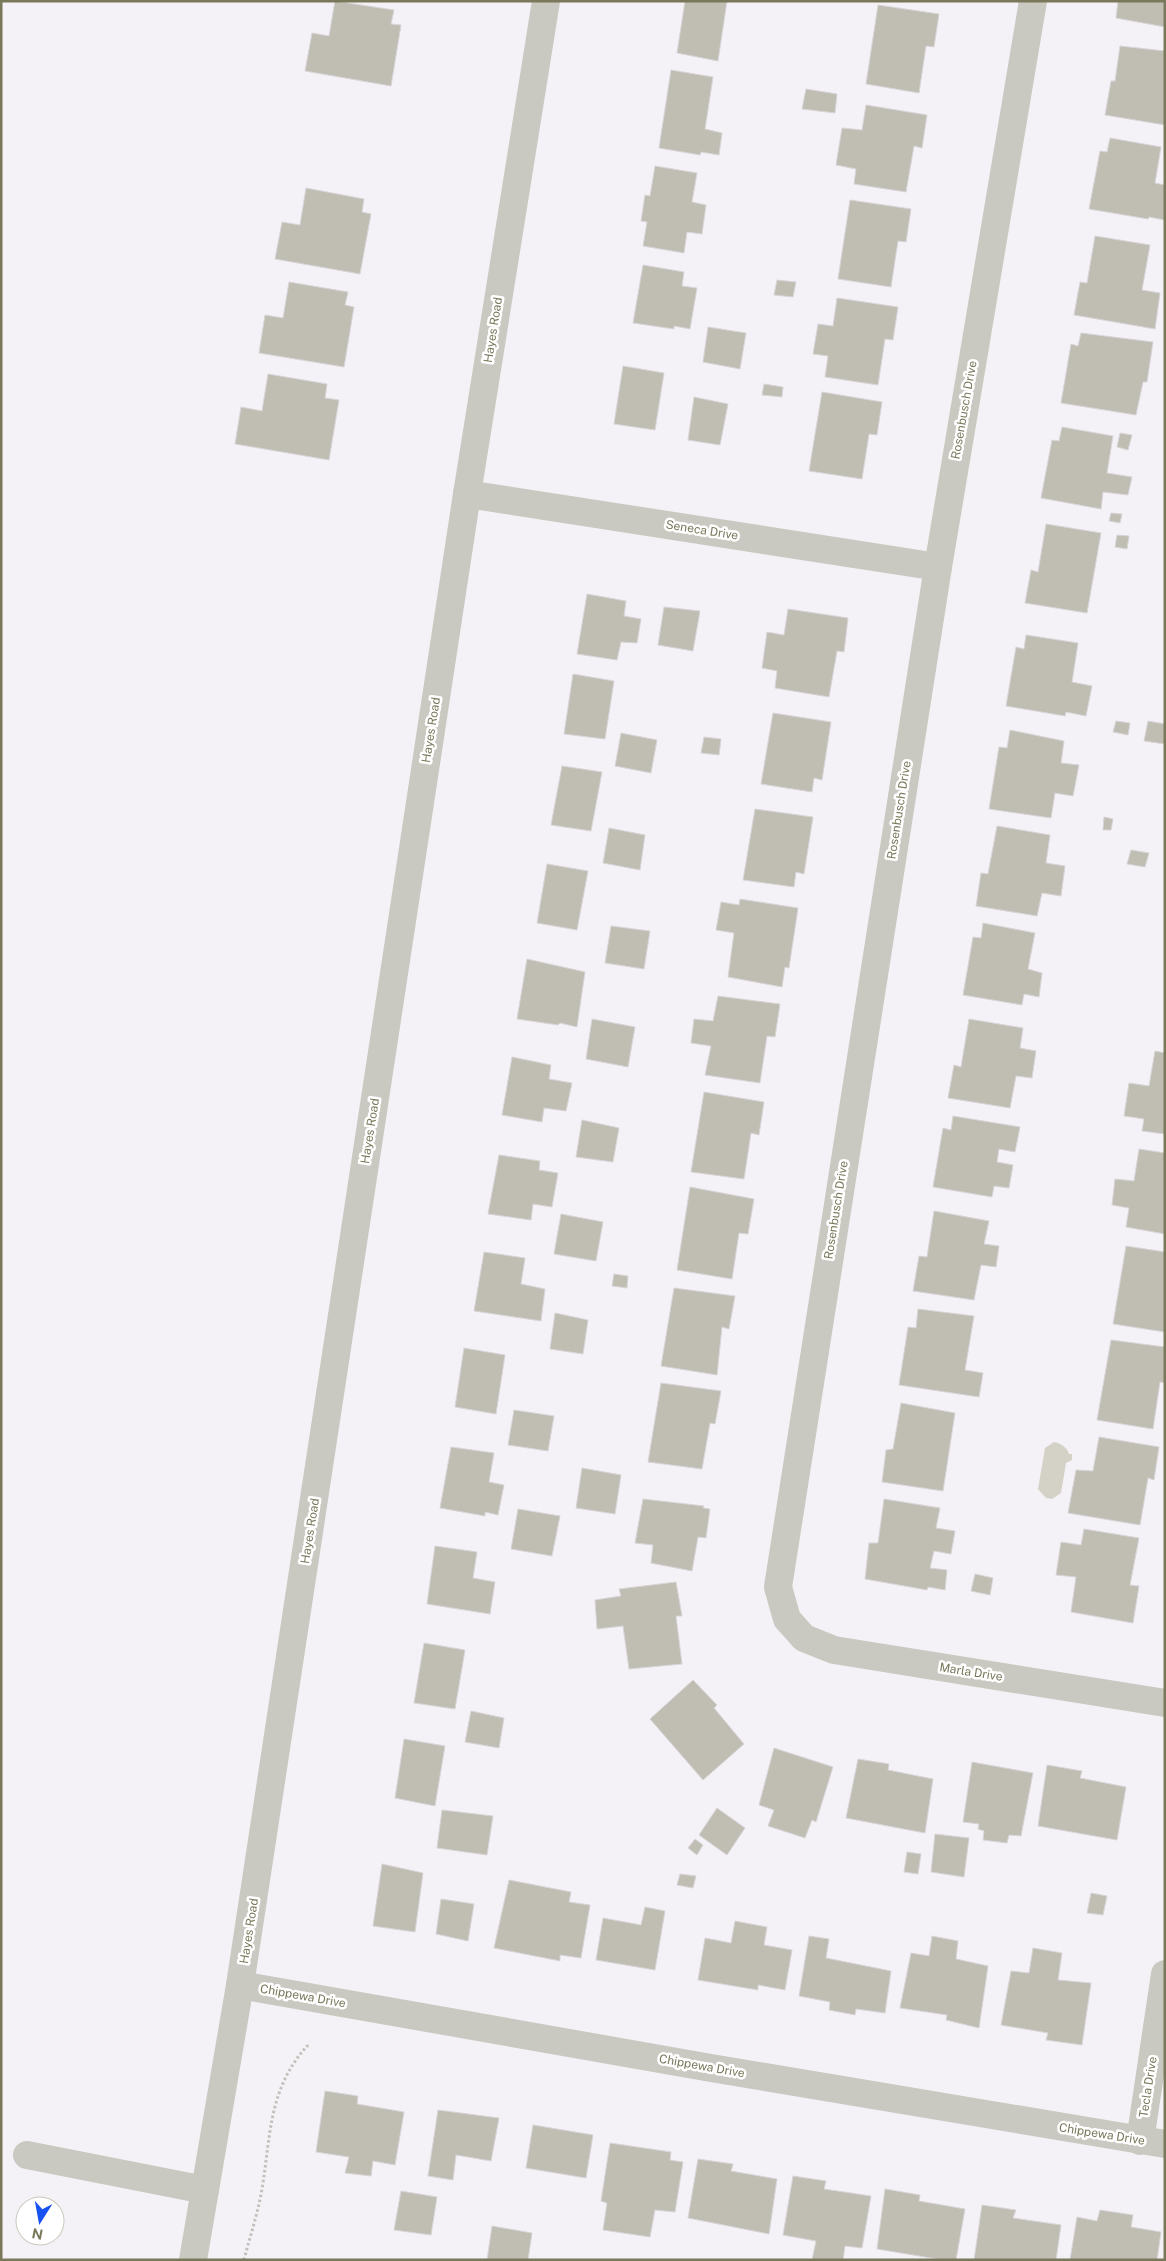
<svg xmlns="http://www.w3.org/2000/svg" width="1166" height="2261" viewBox="0 0 1166 2261" font-family="'Public Sans',sans-serif">
<style>
.water{fill:#d4d1c7}
.building{fill:#c0beb3;stroke:#d7d5d8}
.lines{fill:none;stroke-linecap:round;stroke-linejoin:round}
.path{stroke:#c1c0bb;stroke-width:3;stroke-dasharray:2.5 2.5;stroke-linecap:butt}
.minor{stroke:#cac9c1;stroke-width:28}
.labels{text-anchor:middle;dominant-baseline:central;stroke-width:5;stroke-linejoin:round;paint-order:stroke}
.street-label{font-size:12px;fill:#7a785b;stroke:#fff}
</style>
<rect width="100%" height="100%" fill="#f5f2f7"/>
<path class="water" d="M1054 1442C1060 1443 1067 1447 1069 1454H1072V1460L1066 1463 1061 1493 1052 1499 1046 1498 1038 1489 1045 1448Z"/>
<g class="building">
<polygon points="335,1 394,10 391,24 401,25 391,86 305,71 312,33 329,36"/>
<polygon points="685,1 727,1 718,61 677,53"/>
<polygon points="1118,1 1165,1 1165,27 1116,18"/>
<polygon points="878,5 939,14 934,47 926,46 919,93 866,84"/>
<polygon points="1120,46 1165,51 1165,125 1105,115 1111,81 1115,81"/>
<polygon points="671,70 713,77 705,129 722,133 719,155 701,152 700,155 659,148"/>
<polygon points="806,89 837,94 835,113 802,109"/>
<polygon points="866,105 927,115 922,148 914,146 906,192 854,184 856,169 836,165 842,128 862,130"/>
<polygon points="1110,138 1161,147 1155,183 1165,185 1165,220 1149,217 1148,219 1089,209 1100,151 1107,152"/>
<polygon points="655,166 697,173 692,202 706,205 702,234 687,232 684,253 643,246 647,222 641,221 645,195 650,196"/>
<polygon points="306,188 364,199 362,212 371,214 360,274 275,259 282,222 300,225"/>
<polygon points="850,200 911,209 906,242 898,241 891,287 838,279"/>
<polygon points="1095,236 1150,245 1142,290 1160,293 1155,329 1074,315 1080,282 1087,283"/>
<polygon points="643,265 684,272 682,286 697,288 690,329 674,326 674,329 633,323"/>
<polygon points="777,280 796,282 793,297 774,295"/>
<polygon points="289,282 348,292 345,305 354,307 344,367 259,353 265,315 283,318"/>
<polygon points="837,298 898,307 893,340 885,339 878,385 825,377 828,356 813,354 818,324 833,326"/>
<polygon points="708,327 746,333 740,369 703,362"/>
<polygon points="1081,333 1153,342 1147,382 1143,382 1136,415 1061,403 1071,344 1078,346"/>
<polygon points="623,366 664,373 655,430 614,424"/>
<polygon points="268,374 327,384 325,398 339,400 329,460 235,444 241,407 262,411"/>
<polygon points="764,384 783,387 782,397 762,395"/>
<polygon points="822,392 882,402 877,435 869,434 862,479 809,471"/>
<polygon points="694,397 728,404 720,445 688,440"/>
<polygon points="1062,427 1113,436 1107,473 1132,477 1128,495 1103,492 1101,509 1041,498 1052,440 1059,441"/>
<polygon points="1120,433 1132,435 1128,450 1117,447"/>
<polygon points="1111,513 1122,514 1120,523 1109,521"/>
<polygon points="1046,524 1101,533 1087,613 1025,603 1031,570 1038,572"/>
<polygon points="1117,535 1129,536 1127,549 1115,547"/>
<polygon points="587,594 626,601 624,616 641,619 637,643 621,642 617,660 577,654"/>
<polygon points="664,607 700,611 693,651 658,645"/>
<polygon points="788,609 848,618 844,652 837,651 829,697 775,688 777,671 762,668 767,632 784,635"/>
<polygon points="1026,635 1078,643 1072,682 1092,686 1086,716 1066,712 1065,716 1006,706 1016,647 1024,649"/>
<polygon points="573,674 614,681 605,739 564,734"/>
<polygon points="773,713 831,722 822,780 814,778 812,792 761,784"/>
<polygon points="1116,721 1130,723 1128,735 1113,732"/>
<polygon points="1148,721 1165,724 1165,744 1144,741"/>
<polygon points="1010,730 1064,741 1061,763 1079,765 1073,796 1055,793 1051,818 989,809 999,747 1007,748"/>
<polygon points="621,733 657,740 651,773 615,766"/>
<polygon points="704,737 721,739 719,755 701,753"/>
<polygon points="562,766 602,772 591,831 551,825"/>
<polygon points="755,809 813,817 804,874 796,872 794,887 743,880"/>
<polygon points="1104,817 1113,819 1111,830 1103,830"/>
<polygon points="997,826 1050,835 1046,863 1065,866 1061,896 1042,893 1037,916 976,906 981,873 988,874"/>
<polygon points="609,828 645,835 640,870 603,863"/>
<polygon points="1131,850 1149,853 1145,867 1127,864"/>
<polygon points="547,864 588,871 577,930 537,923"/>
<polygon points="740,899 798,908 789,968 785,967 782,987 728,977 734,933 716,930 721,902 739,905"/>
<polygon points="983,923 1035,933 1028,969 1042,973 1039,997 1024,994 1022,1005 963,995 973,937 981,938"/>
<polygon points="611,926 650,931 644,969 605,963"/>
<polygon points="527,959 585,972 577,1027 560,1023 558,1025 517,1019"/>
<polygon points="718,996 780,1004 775,1037 767,1036 760,1083 705,1075 711,1046 691,1043 694,1019 713,1021"/>
<polygon points="592,1019 635,1027 628,1067 586,1059"/>
<polygon points="969,1019 1023,1028 1020,1048 1036,1051 1032,1078 1016,1076 1010,1108 948,1098 954,1065 961,1067"/>
<polygon points="1155,1051 1165,1053 1165,1134 1142,1131 1144,1119 1124,1116 1129,1083 1149,1086"/>
<polygon points="512,1057 551,1065 549,1079 572,1083 566,1111 544,1108 542,1122 502,1115"/>
<polygon points="704,1092 764,1102 759,1135 751,1133 744,1179 691,1172"/>
<polygon points="953,1116 1020,1127 1015,1152 999,1149 997,1162 1013,1165 1009,1188 994,1186 992,1197 933,1187 943,1128 951,1130"/>
<polygon points="582,1120 619,1128 613,1162 576,1157"/>
<polygon points="1139,1149 1165,1153 1165,1234 1126,1227 1129,1208 1112,1205 1115,1179 1134,1181"/>
<polygon points="499,1155 540,1161 539,1170 558,1173 552,1207 533,1204 531,1220 488,1214"/>
<polygon points="690,1187 754,1199 748,1234 739,1233 732,1279 677,1270"/>
<polygon points="934,1211 989,1221 984,1244 999,1246 996,1267 981,1265 974,1300 913,1291 919,1256 927,1257"/>
<polygon points="561,1214 603,1222 596,1261 554,1254"/>
<polygon points="1126,1246 1165,1252 1165,1332 1113,1324"/>
<polygon points="484,1252 525,1258 521,1284 545,1289 541,1321 474,1311"/>
<polygon points="614,1274 628,1276 627,1288 612,1286"/>
<polygon points="674,1288 735,1296 729,1329 722,1327 717,1375 661,1366"/>
<polygon points="918,1309 974,1316 965,1370 983,1373 979,1397 899,1385 908,1327 916,1328"/>
<polygon points="555,1313 588,1320 583,1354 550,1349"/>
<polygon points="1111,1340 1165,1347 1165,1383 1160,1382 1153,1429 1097,1420"/>
<polygon points="464,1348 505,1355 496,1414 455,1407"/>
<polygon points="661,1383 721,1391 715,1424 710,1423 702,1469 648,1462"/>
<polygon points="901,1403 955,1413 943,1491 882,1482 886,1450 893,1449"/>
<polygon points="514,1410 554,1416 548,1451 508,1445"/>
<polygon points="1099,1437 1159,1447 1154,1480 1148,1478 1140,1525 1068,1513 1076,1470 1093,1471"/>
<polygon points="451,1447 494,1453 489,1482 504,1485 498,1515 485,1512 485,1516 440,1508"/>
<polygon points="582,1468 621,1475 615,1514 576,1508"/>
<polygon points="643,1499 704,1506 703,1508 710,1509 706,1538 698,1537 692,1571 651,1563 653,1545 635,1543"/>
<polygon points="884,1499 940,1508 936,1528 955,1531 951,1554 934,1551 930,1568 947,1570 945,1590 928,1587 927,1590 865,1579 869,1543 878,1543"/>
<polygon points="518,1509 560,1516 552,1556 511,1549"/>
<polygon points="1084,1529 1139,1538 1130,1585 1139,1586 1133,1623 1071,1612 1076,1577 1056,1575 1061,1542 1081,1545"/>
<polygon points="435,1546 477,1552 473,1578 495,1582 490,1614 427,1604"/>
<polygon points="975,1574 993,1578 990,1595 971,1591"/>
<polygon points="676,1582 682,1616 676,1616 682,1664 629,1669 623,1626 597,1629 595,1600 621,1596 619,1589"/>
<polygon points="424,1643 465,1650 455,1709 414,1703"/>
<polygon points="693,1680 717,1705 714,1708 744,1744 703,1780 650,1719"/>
<polygon points="471,1711 504,1718 499,1748 465,1742"/>
<polygon points="404,1739 445,1746 435,1806 395,1798"/>
<polygon points="774,1748 833,1767 816,1822 812,1820 805,1838 768,1826 774,1810 759,1805"/>
<polygon points="858,1759 889,1764 888,1770 933,1779 925,1833 846,1818"/>
<polygon points="972,1762 1033,1773 1021,1836 1009,1835 1007,1843 983,1840 984,1831 978,1829 979,1824 963,1822"/>
<polygon points="1047,1765 1082,1771 1080,1778 1126,1787 1117,1840 1038,1826"/>
<polygon points="717,1808 745,1828 727,1855 699,1835"/>
<polygon points="442,1810 493,1816 487,1855 437,1848"/>
<polygon points="935,1834 969,1838 964,1877 931,1872"/>
<polygon points="695,1839 703,1845 697,1855 688,1848"/>
<polygon points="907,1852 921,1854 918,1874 904,1872"/>
<polygon points="382,1864 423,1873 415,1932 373,1926"/>
<polygon points="680,1874 696,1876 693,1888 677,1885"/>
<polygon points="509,1880 571,1892 569,1902 590,1905 581,1958 560,1955 560,1961 494,1948"/>
<polygon points="1091,1893 1107,1896 1103,1915 1087,1913"/>
<polygon points="441,1899 474,1904 468,1941 436,1934"/>
<polygon points="645,1907 665,1911 655,1970 596,1960 603,1918 641,1925"/>
<polygon points="735,1921 767,1927 764,1945 792,1950 785,1990 758,1985 758,1990 698,1980 705,1938 731,1943"/>
<polygon points="809,1936 829,1939 826,1958 891,1971 885,2013 856,2009 855,2015 829,2010 830,2002 799,1996"/>
<polygon points="932,1936 958,1941 956,1959 988,1966 979,2028 946,2020 947,2015 900,2008 911,1953 929,1956"/>
<polygon points="1033,1948 1062,1953 1058,1980 1091,1983 1082,2045 1046,2040 1048,2033 1001,2025 1011,1971 1029,1973"/>
<polygon points="325,2091 358,2096 357,2104 404,2112 395,2165 373,2161 371,2176 345,2173 349,2157 316,2152"/>
<polygon points="438,2110 499,2118 491,2161 456,2155 453,2180 428,2176"/>
<polygon points="533,2125 593,2135 586,2178 526,2168"/>
<polygon points="610,2143 671,2152 670,2160 683,2162 675,2212 655,2210 650,2237 603,2230 607,2203 601,2201"/>
<polygon points="698,2159 733,2164 731,2171 777,2179 769,2234 688,2218"/>
<polygon points="793,2176 826,2181 824,2189 871,2196 862,2248 845,2246 843,2260 812,2260 816,2241 783,2235"/>
<polygon points="885,2189 920,2195 919,2201 965,2209 956,2260 943,2260 877,2249"/>
<polygon points="401,2191 437,2197 431,2235 394,2230"/>
<polygon points="982,2205 1016,2210 1013,2218 1061,2225 1056,2260 974,2260"/>
<polygon points="1100,2210 1133,2215 1131,2227 1161,2232 1157,2260 1070,2260 1077,2217 1097,2221"/>
<polygon points="492,2226 532,2233 528,2260 487,2260"/>
</g>
<g class="lines">
<path class="path" d="M244 2260C250 2236 258 2213 262 2189 271 2135 268 2090 307 2046H309"/>
<g class="minor">
<polyline points="1033,1 938,567 778,1587 787,1619 804,1638 834,1650 1165,1703"/>
<polyline points="467,494 938,567"/>
<polyline points="240,1985 711,2068 1165,2144"/>
<polyline points="1140,2141 1165,1974"/>
<polyline points="27,2155 205,2190"/>
<polyline points="193,2260 240,1985 467,494 546,1"/>
</g>
</g>
<g class="labels">
<g class="street-label">
<text transform="translate(493 330) rotate(-81)">Hayes Road</text>
<text transform="translate(964 410) rotate(-80)">Rosenbusch Drive</text>
<text transform="translate(702 530) rotate(9)">Seneca Drive</text>
<text transform="translate(431 730) rotate(-81)">Hayes Road</text>
<text transform="translate(899 810) rotate(-81)">Rosenbusch Drive</text>
<text transform="translate(370 1131) rotate(-81)">Hayes Road</text>
<text transform="translate(836 1210) rotate(-81)">Rosenbusch Drive</text>
<text transform="translate(310 1531) rotate(-81)">Hayes Road</text>
<text transform="translate(971 1672) rotate(9)">Marla Drive</text>
<text transform="translate(249 1931) rotate(-81)">Hayes Road</text>
<text transform="translate(303 1996) rotate(10)">Chippewa Drive</text>
<text transform="translate(702 2066) rotate(10)">Chippewa Drive</text>
<text transform="translate(1148 2087) rotate(-81)">Tecla Drive</text>
<text transform="translate(1102 2134) rotate(9)">Chippewa Drive</text>
</g>
</g>
<rect width="1166" height="2261" fill="none" stroke="#7a785b" stroke-width="5"/>
<g transform="translate(40 2221) rotate(191)"><circle r="24" fill="#ffffff" stroke="#cac9bd"/>
<path d="M0-4L9 19L0 12L-9 19Z" fill="#1751f2"/>
<text y="-8" font-size="14" font-weight="bold" text-anchor="middle" fill="#7a785b">N</text>
</g>
</svg>
